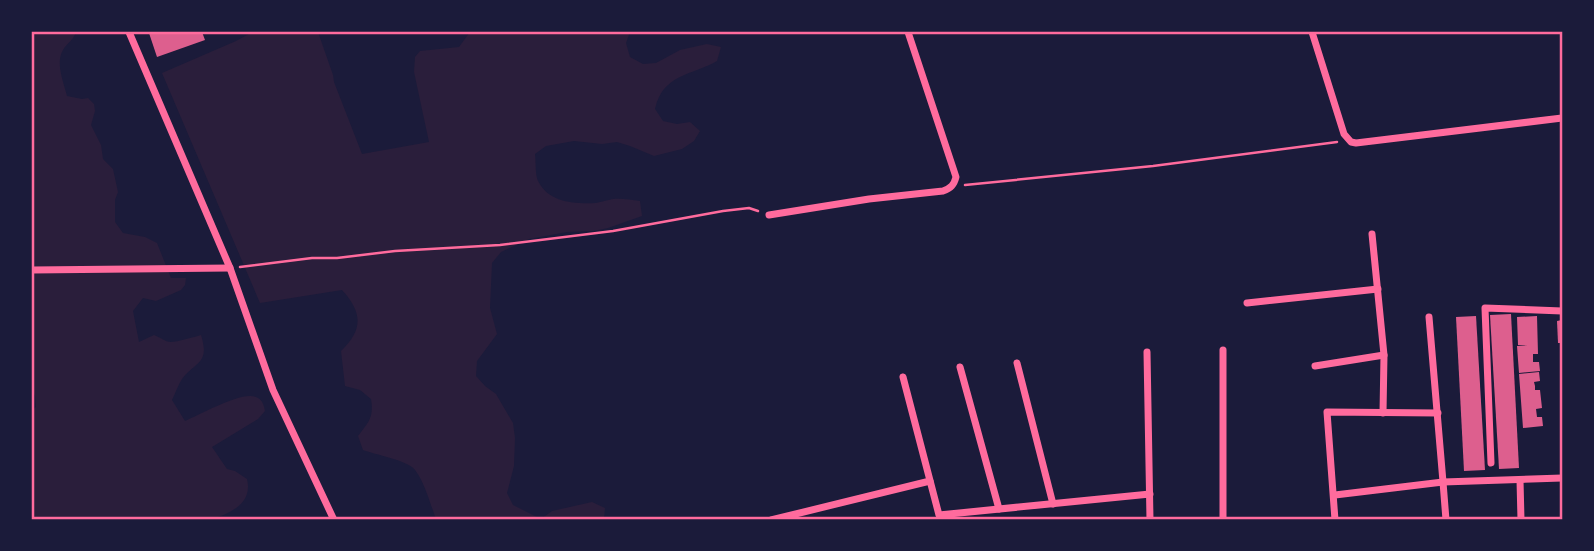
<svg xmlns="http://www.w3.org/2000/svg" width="1594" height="551" viewBox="0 0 1594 551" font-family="'Sofia Sans Condensed',sans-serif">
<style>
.green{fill:#2a1e3b}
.building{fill:#dd5f8e}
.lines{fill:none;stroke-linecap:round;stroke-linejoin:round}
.path{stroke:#ff6b9d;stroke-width:2.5}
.minor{stroke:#ff6b9d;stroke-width:7}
.neatline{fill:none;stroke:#ff6b9d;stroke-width:2.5}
</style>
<rect width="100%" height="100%" fill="#1b1b3a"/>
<g class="green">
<path d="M32 32H76C73 41 67 43 63 50 55 63 64 83 67 96L82 99 88 98 94 104 95 111 91 125 101 145 103 159 113 169 118 192 115 200V222L123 233 145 237 157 243 171 278H186L185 285 181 290 156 301 143 298 133 311 139 342 154 335C160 337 165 342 171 342 177 342 194 337 201 335 210 364 196 361 182 379 178 385 175 394 172 400L185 421C200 415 241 391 256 397 262 399 264 405 265 411L258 419 212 447 227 469 235 471 247 479C253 503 231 513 212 519H32V410L36 407 35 396 32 389Z"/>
<path d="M253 32H318L333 75 334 82 362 154 429 142 414 72 415 57 420 51 459 47 470 32H630L626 43 630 57 643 64 656 63 680 50 707 44 721 47 717 61C690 76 663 74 655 109L663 121 677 124 690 122 700 131 694 141 682 149 654 156 630 146 617 142 602 144 574 141 546 146 535 154C536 162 535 174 538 181 549 203 575 204 596 203 602 202 607 200 613 199 622 198 631 200 640 201L642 216 608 228 594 231 567 232 529 239 501 252 492 263 490 308 497 334 477 361 476 376 485 386 496 394 513 423 515 438 514 466 507 493 513 505 541 519 552 511 592 502 605 508 604 519H436C431 506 423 476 412 467 401 459 377 455 363 450L358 436C369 422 374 417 371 399L360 390 345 386 341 351C364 329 362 312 342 290L260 303 162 73 236 41Z"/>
</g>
<g class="building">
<polygon points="153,32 202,32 205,40 157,57 149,33"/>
<polygon points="1511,314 1519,468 1499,469 1490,315"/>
<polygon points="1476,316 1485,470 1464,471 1456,317"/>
<polygon points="1537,316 1538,354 1533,354 1533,362 1539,362 1540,371 1519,373 1517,346 1528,345 1518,345 1517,317"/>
<polygon points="1562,320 1562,343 1558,343 1557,321"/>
<polygon points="1539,372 1540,381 1534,382 1535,386 1535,390 1540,390 1542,408 1536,409 1537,417 1542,417 1543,426 1523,428 1519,374"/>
</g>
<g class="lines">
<g class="path">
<polyline points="965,185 1153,166 1337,142"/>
<polyline points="240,267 312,258 337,258 395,251 500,245 613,231 723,211 749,208 758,211"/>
</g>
<g class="minor">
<polyline points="129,32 230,268 273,390 334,520"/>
<polyline points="1312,32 1344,134 1351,142 1356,143 1562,118"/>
<path d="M769 215 869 199 943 191C951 188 954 185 956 177L908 32"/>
<polyline points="1372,234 1384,355 1383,413"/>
<polyline points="32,270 230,268"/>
<polyline points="1247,303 1378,289"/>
<polyline points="1429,317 1443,482 1562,478"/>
<polyline points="1223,350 1223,520"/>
<polyline points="1147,352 1150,520"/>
<polyline points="1017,363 1053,504"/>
<polyline points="1315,366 1384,355"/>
<polyline points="960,367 999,509"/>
<polyline points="903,377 939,515 1150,494"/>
<polyline points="1491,463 1485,308 1562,311"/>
<polyline points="1520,480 1521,520"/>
<polyline points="1335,495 1443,482 1446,520"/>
<polyline points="771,520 930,481"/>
<polyline points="1335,520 1327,412 1438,413"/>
</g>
</g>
<rect width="1594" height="551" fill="none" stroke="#1b1b3a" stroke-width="66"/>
<rect x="33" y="33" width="1528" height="485" class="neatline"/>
</svg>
